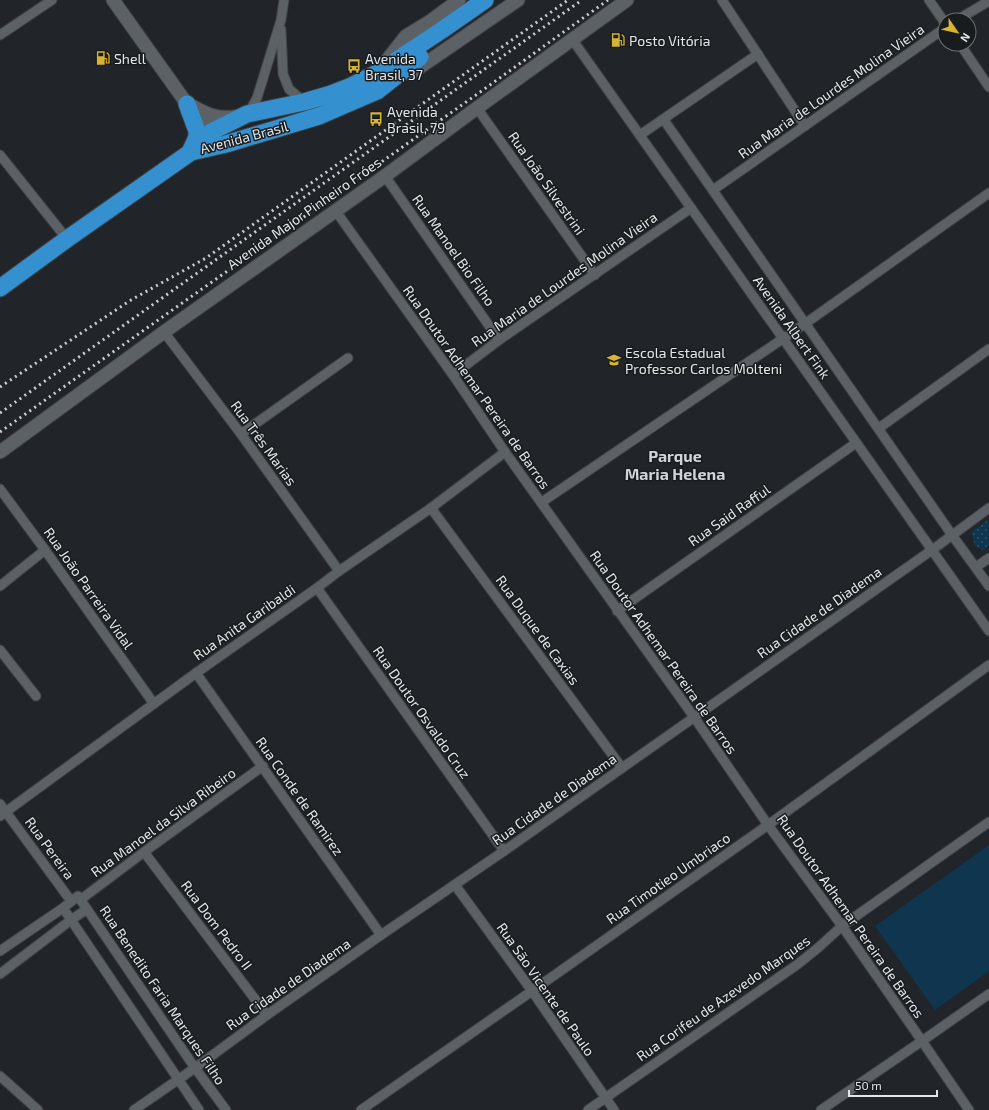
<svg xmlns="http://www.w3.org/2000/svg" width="989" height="1110" viewBox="0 0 989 1110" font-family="'Exo 2',sans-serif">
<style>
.grass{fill:#0f354f}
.park{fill:url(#park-dots)}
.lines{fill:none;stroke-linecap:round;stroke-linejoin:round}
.street-casing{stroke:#3f4245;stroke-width:11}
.secondary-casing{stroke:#3f4245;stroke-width:15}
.highway-casing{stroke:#3f4245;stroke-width:19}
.street{stroke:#5c6165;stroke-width:9}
.secondary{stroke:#5c6165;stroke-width:13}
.highway{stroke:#3490cf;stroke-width:17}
.rail{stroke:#cbcfd1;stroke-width:3;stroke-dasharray:2 4;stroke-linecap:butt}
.labels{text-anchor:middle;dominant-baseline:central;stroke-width:3;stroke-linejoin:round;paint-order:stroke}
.poi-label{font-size:14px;fill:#e4e7e9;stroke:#181c1f;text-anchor:start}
.street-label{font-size:14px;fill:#e4e7e9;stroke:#181c1f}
.quarter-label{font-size:16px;font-weight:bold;fill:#d0d5da;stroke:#181c1f}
</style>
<defs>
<pattern id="park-dots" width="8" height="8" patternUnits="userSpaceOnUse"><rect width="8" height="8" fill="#0f354f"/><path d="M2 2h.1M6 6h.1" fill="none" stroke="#325268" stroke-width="1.8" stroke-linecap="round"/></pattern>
</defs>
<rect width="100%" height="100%" fill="#212529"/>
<polygon class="grass" points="989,845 989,971 935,1010 875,926"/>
<polygon class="park" points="989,519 989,546 983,550 975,546 971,532"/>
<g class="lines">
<defs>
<g id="street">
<polyline points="722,0 805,126"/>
<polyline points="929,0 945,23"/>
<polyline points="957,20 989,1"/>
<polyline points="281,29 283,74 289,89 304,102"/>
<polyline points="0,35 52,0"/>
<polyline points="572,39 989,631"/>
<polyline points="960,44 989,87"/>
<polyline points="477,108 595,275"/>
<polyline points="248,114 257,98 281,20 284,0"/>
<polyline points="664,120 952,535 989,586"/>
<polyline points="640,135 758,54"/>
<polyline points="0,155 67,239"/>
<polyline points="385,176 499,340"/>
<polyline points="713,190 945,28"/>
<polyline points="335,210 453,375 505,452 694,717 768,825 842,926 922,1041 969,1110"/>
<polyline points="164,332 241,434 339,571"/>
<polyline points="453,375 499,340 691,208"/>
<polyline points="879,428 989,349"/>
<polyline points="241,434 348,358"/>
<polyline points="0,489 45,550 154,704"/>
<polyline points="542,502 806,323 989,193"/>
<polyline points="431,508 622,768"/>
<polyline points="976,567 989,558"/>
<polyline points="0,586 45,550"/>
<polyline points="317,588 504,851"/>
<polyline points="617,611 856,443"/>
<polyline points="0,650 36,696"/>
<polyline points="196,673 381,935"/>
<polyline points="0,804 71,901"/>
<polyline points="0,816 196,673 317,588 339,571 431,508 505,452"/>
<polyline points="144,852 267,1015"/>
<polyline points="455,885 532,991 614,1110"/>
<polyline points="80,900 144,852 263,766"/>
<polyline points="63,908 199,1110"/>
<polyline points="0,951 63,908 78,896 195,1068 226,1110"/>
<polyline points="0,974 71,920 87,909"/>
<polyline points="0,1076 38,1110"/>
<polyline points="134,1110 195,1068 267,1015 381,935 504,851 932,550 989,508"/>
<polyline points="361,1110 532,991 768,825 989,665"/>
<polyline points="588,1110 798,964 819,947 842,926 989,822"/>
<polyline points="821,1110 922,1041 989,994"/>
</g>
<g id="secondary">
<polyline points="113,0 187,104 211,132"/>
<polyline points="384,64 406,36 429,22 459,0"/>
<polyline points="410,74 518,0"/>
<path d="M192 106C208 115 219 120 238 116"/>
<polyline points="0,452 164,332 385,176 477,108 627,0"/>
</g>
<g id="highway">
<polyline points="187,104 197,131 197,137 191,150"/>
<polyline points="191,152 226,144 319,116 377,91 420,57"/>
<polyline points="0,288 67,239 191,152 211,132 247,114 304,102 331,94 349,87 377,73 442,30 485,0"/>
</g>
</defs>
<use href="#street" class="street-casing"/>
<use href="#secondary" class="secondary-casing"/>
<use href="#highway" class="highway-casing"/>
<use href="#street" class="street"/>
<use href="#secondary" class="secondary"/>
<use href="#highway" class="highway"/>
<g class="rail">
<polyline points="0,387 131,300 206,258 568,0"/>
<polyline points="0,413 582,0"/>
<polyline points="0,432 483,90 608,0"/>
</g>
</g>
<defs>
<symbol id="fuel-bare" viewBox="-9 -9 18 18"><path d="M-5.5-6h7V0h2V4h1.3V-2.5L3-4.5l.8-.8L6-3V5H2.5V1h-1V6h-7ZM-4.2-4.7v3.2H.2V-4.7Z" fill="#d8b434" stroke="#181c1f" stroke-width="2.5" paint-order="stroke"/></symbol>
<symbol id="bus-bare" viewBox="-9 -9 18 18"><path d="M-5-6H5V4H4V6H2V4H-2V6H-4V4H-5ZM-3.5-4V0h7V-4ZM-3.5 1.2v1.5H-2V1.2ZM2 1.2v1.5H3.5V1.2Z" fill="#d8b434" stroke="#181c1f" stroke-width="2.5" paint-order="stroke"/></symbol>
<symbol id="school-bare" viewBox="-9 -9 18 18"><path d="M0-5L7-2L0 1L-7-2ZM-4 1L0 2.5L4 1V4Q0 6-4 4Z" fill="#d8b434" stroke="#181c1f" stroke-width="2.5" paint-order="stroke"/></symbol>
</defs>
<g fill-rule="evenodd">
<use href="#fuel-bare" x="608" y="30" width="20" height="20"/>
<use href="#fuel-bare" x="93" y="48" width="20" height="20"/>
<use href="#bus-bare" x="344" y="56" width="20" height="20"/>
<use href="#bus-bare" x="366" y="109" width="20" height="20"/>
<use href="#school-bare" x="604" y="350" width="20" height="20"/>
</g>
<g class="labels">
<g class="poi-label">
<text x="629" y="40">Posto Vitória</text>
<text x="114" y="58">Shell</text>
<text x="365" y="58">Avenida<tspan x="365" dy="16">Brasil, 37</tspan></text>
<text x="387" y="111">Avenida<tspan x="387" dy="16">Brasil, 79</tspan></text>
<text x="625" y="352">Escola Estadual<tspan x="625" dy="16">Professor Carlos Molteni</tspan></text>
</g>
<g class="street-label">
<text transform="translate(831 91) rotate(-35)">Rua Maria de Lourdes Molina Vieira</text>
<text transform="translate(244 137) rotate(-15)">Avenida Brasil</text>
<text transform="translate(547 183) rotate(55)">Rua João Silvestrini</text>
<text transform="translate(304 213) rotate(-35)">Avenida Major Pinheiro Fróes</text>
<text transform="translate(454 250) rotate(55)">Rua Manoel Bio Filho</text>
<text transform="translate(564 279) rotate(-35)">Rua Maria de Lourdes Molina Vieira</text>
<text transform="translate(792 327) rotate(55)">Avenida Albert Fink</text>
<text transform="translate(477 387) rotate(55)">Rua Doutor Adhemar Pereira de Barros</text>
<text transform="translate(264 443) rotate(54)">Rua Três Marias</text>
<text transform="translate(729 515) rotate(-35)">Rua Said Rafful</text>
<text transform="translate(89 588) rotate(55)">Rua João Parreira Vidal</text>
<text transform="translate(819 612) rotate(-35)">Rua Cidade de Diadema</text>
<text transform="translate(244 622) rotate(-35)">Rua Anita Garibaldi</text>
<text transform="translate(538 630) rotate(54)">Rua Duque de Caxias</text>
<text transform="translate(664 652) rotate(55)">Rua Doutor Adhemar Pereira de Barros</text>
<text transform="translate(422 712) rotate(55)">Rua Doutor Osvaldo Cruz</text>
<text transform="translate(300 796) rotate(55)">Rua Conde de Ramirez</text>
<text transform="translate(554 799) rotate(-35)">Rua Cidade de Diadema</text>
<text transform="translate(163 822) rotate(-36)">Rua Manoel da Silva Ribeiro</text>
<text transform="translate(50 848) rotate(54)">Rua Pereira</text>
<text transform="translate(668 878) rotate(-35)">Rua Timotieo Umbriaco</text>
<text transform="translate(851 916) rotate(55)">Rua Doutor Adhemar Pereira de Barros</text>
<text transform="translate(217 925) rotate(53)">Rua Dom Pedro II</text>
<text transform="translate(288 984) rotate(-35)">Rua Cidade de Diadema</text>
<text transform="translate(546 989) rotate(55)">Rua São Vicente de Paulo</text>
<text transform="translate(163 995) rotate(56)">Rua Benedito Faria Marques Filho</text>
<text transform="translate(723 998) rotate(-35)">Rua Corifeu de Azevedo Marques</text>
</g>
<g class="quarter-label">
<text x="675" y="455">Parque<tspan x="675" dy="18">Maria Helena</tspan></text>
</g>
</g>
<g transform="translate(957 32) rotate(124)"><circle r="19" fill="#181c1f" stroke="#6a6d70"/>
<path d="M0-3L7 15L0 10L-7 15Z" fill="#d8b434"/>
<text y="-6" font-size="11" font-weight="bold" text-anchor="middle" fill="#e4e7e9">N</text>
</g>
<path d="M849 1090v6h88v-6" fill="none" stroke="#e4e7e9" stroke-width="2"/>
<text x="855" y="1090" font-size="12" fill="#e4e7e9" stroke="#181c1f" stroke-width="3" paint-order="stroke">50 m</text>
</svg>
